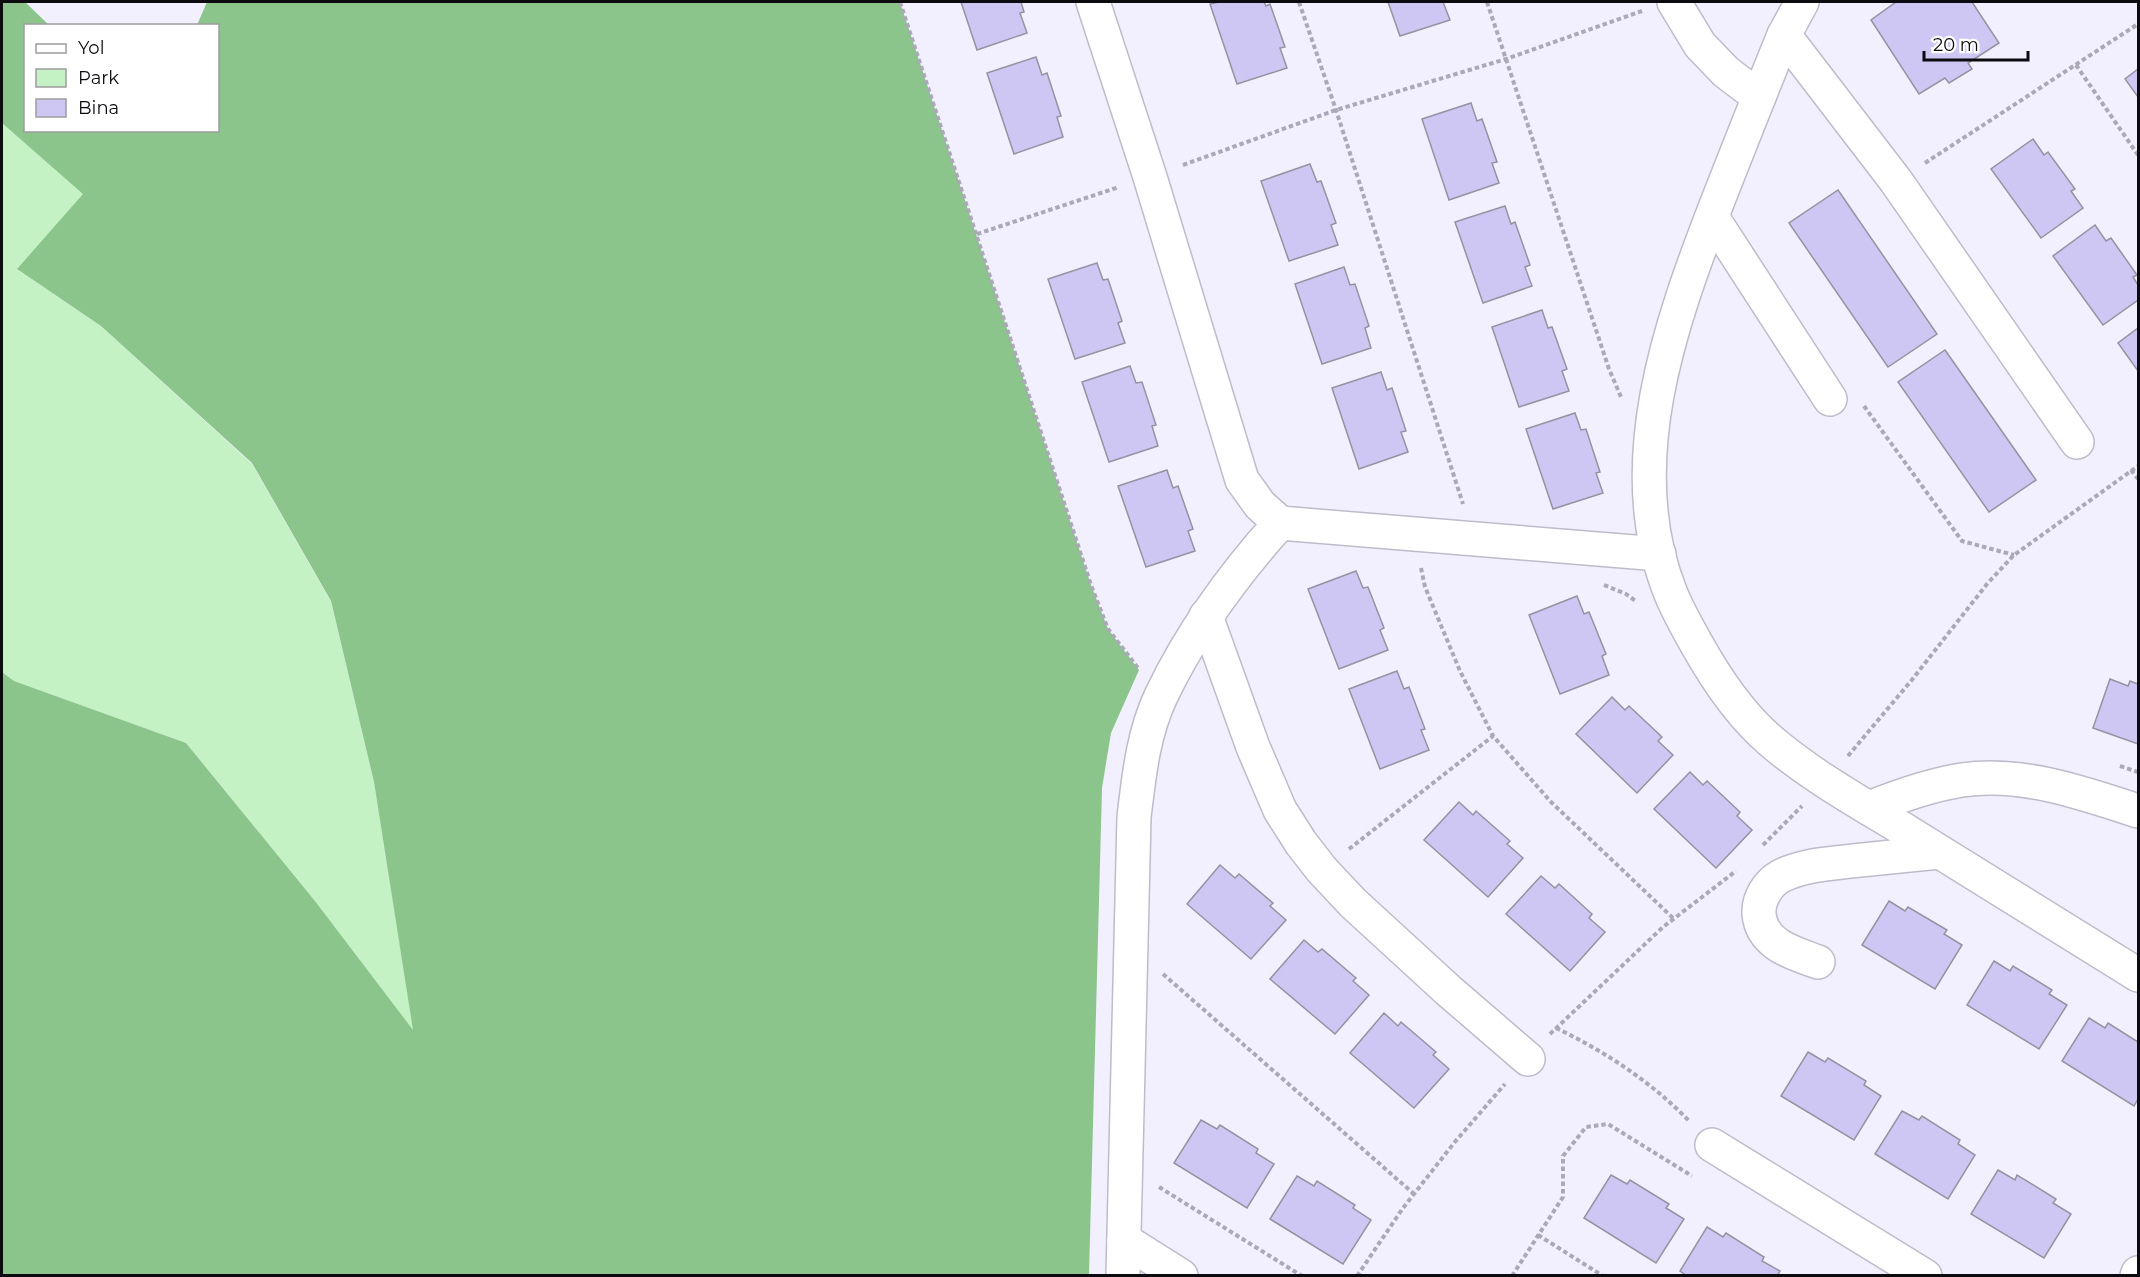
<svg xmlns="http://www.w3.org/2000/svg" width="2140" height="1277" viewBox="0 0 2140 1277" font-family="Montserrat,sans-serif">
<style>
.green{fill:#c5f2c4}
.forest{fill:#8bc58b}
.building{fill:#cfc7f3;stroke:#9593a1;stroke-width:1.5}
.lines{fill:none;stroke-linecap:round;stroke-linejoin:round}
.minor-casing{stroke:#bebcca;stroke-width:36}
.path{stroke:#aaa9b5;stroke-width:4;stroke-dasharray:4.5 3;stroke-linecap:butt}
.minor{stroke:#fff;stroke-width:33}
</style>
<rect width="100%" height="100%" fill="#f2f0ff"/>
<polygon class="green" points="2,123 84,194 18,270 101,326 252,464 331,602 374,782 414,1032 315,901 186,743 14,681 2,672"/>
<polygon class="forest" points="2,2 25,2 49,25 26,26 26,130 218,130 218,26 197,25 207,2 900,2 1091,585 1108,629 1139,670 1111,733 1102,788 1089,1275 2,1275 2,672 14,681 186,743 315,901 413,1030 374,782 331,601 252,463 101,326 17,269 83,194 2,123"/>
<g class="building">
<polygon points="961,2 1021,2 1024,12 1020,13 1027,33 977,50"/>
<polygon points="1219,2 1264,2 1266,6 1270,4 1285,47 1280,48 1287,68 1237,84 1210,4"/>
<polygon points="1388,2 1443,2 1450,20 1400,36"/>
<polygon points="1896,2 1972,2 1999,43 1968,63 1972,69 1949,83 1945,78 1919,94 1871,20"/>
<polygon points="1036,57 1042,75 1047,73 1061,116 1057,117 1063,137 1014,154 987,73"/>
<polygon points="2138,69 2138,97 2125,79"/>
<polygon points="1471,103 1477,121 1482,119 1497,162 1492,163 1499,183 1449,200 1422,119"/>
<polygon points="2033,139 2044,155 2048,152 2075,189 2071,191 2083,208 2041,238 1991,169"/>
<polygon points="1310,164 1317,182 1321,181 1336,223 1331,225 1338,245 1289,261 1261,181"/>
<polygon points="1838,190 1937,334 1888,367 1789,223"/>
<polygon points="1505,206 1511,224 1515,222 1530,265 1525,267 1532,286 1483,303 1455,222"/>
<polygon points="2095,225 2106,241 2111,238 2137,275 2133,277 2138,285 2138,300 2103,325 2053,256"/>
<polygon points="1097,263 1103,280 1108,279 1122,321 1118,323 1125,343 1075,359 1048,279"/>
<polygon points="1344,267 1350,285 1355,284 1369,326 1365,328 1371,348 1322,364 1295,284"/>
<polygon points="1542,310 1548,328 1552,327 1567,369 1562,371 1569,391 1519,407 1492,327"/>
<polygon points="2138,328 2138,371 2118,343"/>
<polygon points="1945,350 2036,480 1989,512 1898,382"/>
<polygon points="1130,366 1136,383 1142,382 1156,425 1152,426 1158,446 1109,462 1082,382"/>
<polygon points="1381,372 1387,390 1392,388 1406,431 1401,432 1408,452 1359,469 1332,388"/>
<polygon points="1575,413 1581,430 1586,429 1600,472 1596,473 1603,493 1553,509 1526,429"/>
<polygon points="1167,470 1173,488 1178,486 1193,529 1188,531 1195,551 1146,567 1118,486"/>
<polygon points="1356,571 1363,588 1368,587 1384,628 1380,630 1388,650 1339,669 1308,589"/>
<polygon points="1577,596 1584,614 1589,612 1606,654 1602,656 1609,675 1560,694 1529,615"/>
<polygon points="1397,671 1404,689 1409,687 1425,729 1421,730 1429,750 1380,769 1349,689"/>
<polygon points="2110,679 2128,686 2130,681 2138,684 2138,744 2093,728"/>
<polygon points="1612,697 1625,710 1629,706 1662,737 1658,741 1673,755 1637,793 1576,734"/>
<polygon points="1690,772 1703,785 1707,781 1740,812 1737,816 1752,830 1716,868 1654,809"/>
<polygon points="1459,802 1473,815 1476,811 1510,841 1507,844 1523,858 1488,897 1424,840"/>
<polygon points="1220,865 1235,878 1239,874 1273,903 1270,906 1286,920 1251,959 1187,904"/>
<polygon points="1541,876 1555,888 1559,884 1592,914 1589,918 1605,932 1570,971 1506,914"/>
<polygon points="1889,901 1905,911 1908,907 1947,930 1944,934 1962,945 1935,989 1862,945"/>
<polygon points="1304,940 1318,952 1322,949 1356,978 1353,981 1369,995 1335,1034 1270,979"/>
<polygon points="1994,961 2010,971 2013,966 2052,990 2049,994 2067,1005 2039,1049 1967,1005"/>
<polygon points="1384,1013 1398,1026 1401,1022 1436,1052 1433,1055 1449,1069 1414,1108 1350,1053"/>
<polygon points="2089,1018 2105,1028 2108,1023 2138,1042 2138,1099 2134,1106 2062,1061"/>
<polygon points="1808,1052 1825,1062 1828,1058 1866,1081 1864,1085 1881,1096 1854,1140 1781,1096"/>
<polygon points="1902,1111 1919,1120 1922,1116 1960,1140 1958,1144 1975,1155 1948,1199 1875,1154"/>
<polygon points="1201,1120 1217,1129 1220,1125 1258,1149 1256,1153 1274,1164 1247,1208 1174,1163"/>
<polygon points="1998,1170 2015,1180 2017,1175 2056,1199 2053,1203 2071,1214 2044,1258 1971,1214"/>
<polygon points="1611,1175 1627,1184 1630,1180 1669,1204 1666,1208 1684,1219 1656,1263 1584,1218"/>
<polygon points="1297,1176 1314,1186 1317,1181 1355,1205 1353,1208 1371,1220 1343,1264 1270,1219"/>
<polygon points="1707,1227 1723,1237 1726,1233 1764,1257 1762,1261 1780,1271 1777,1276 1687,1276 1680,1271"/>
</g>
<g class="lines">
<defs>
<g id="minor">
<polyline points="1093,2 1150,177 1242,480 1260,505 1280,523 1659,554"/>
<polyline points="1674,2 1700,45 1726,72 1759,97"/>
<path d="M1802 2 1784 35C1761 91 1739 147 1717 203 1670 324 1619 466 1671 594 1678 611 1687 627 1696 643 1716 679 1741 716 1772 742 1812 776 1859 802 1903 829 1981 878 2060 926 2138 975"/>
<polyline points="1784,35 1896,181 2077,442"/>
<polyline points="1712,217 1830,399"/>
<polyline points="1206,616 1253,747 1280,810 1301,843 1322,870 1353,903 1449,991 1528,1059"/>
<path d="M1869 808C1899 796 1930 785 1962 780 2021 771 2083 793 2138 811"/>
<path d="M1818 962C1793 953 1762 945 1759 914 1758 899 1768 883 1781 876 1803 865 1828 864 1852 861 1881 858 1910 855 1939 852"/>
<polyline points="1712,1145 1925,1276"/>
<polyline points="1124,1240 1181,1276"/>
<path d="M1123 1276 1134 817C1139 776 1143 734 1161 696 1191 633 1233 575 1280 523"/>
<polyline points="2137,1276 2138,1273"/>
</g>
</defs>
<use href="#minor" class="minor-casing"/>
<g class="path">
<polyline points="900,2 1091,585 1108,629 1138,668"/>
<polyline points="1299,2 1336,110 1463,504"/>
<polyline points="1487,2 1609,369 1621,397"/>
<polyline points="2076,65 2138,155"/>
<polyline points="1925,163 2138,24"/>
<polyline points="1183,165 1336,110 1506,59 1642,11"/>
<polyline points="977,234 1119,187"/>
<polyline points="1864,406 1962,541 2014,555"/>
<polyline points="2131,470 2138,479"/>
<polyline points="1421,568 1425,587 1460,671 1493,736 1551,802 1674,919"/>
<polyline points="1604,585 1626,594 1637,602"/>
<polyline points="1848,756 1911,681 1987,584 2014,555 2138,466"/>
<polyline points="2120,766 2138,772"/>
<polyline points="1763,845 1802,806"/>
<polyline points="1349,849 1493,736"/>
<polyline points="1163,974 1414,1194"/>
<path d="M1556 1028C1604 1051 1652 1082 1690 1122"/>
<polyline points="1550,1034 1663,927 1736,871"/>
<polyline points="1159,1187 1302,1276"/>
<polyline points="1538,1235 1603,1276"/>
<polyline points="1357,1276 1403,1208 1454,1143 1505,1084"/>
<polyline points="1512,1276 1563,1197 1563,1156 1586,1127 1608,1124 1692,1176"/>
</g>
<use href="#minor" class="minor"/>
</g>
<rect width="2140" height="1277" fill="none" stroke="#0c0b10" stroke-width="6"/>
<rect x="24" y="24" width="195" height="108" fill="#ffffff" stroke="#9e9d9f" stroke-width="1.5"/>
<rect x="36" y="44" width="30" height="9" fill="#ffffff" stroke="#9e9d9f" stroke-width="1.5"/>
<text x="78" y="54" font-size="18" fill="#0c0b10">Yol</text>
<rect x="36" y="69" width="30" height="18" fill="#c5f2c4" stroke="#9e9d9f" stroke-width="1.5"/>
<text x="78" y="84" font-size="18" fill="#0c0b10">Park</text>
<rect x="36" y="99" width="30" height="18" fill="#cfc7f3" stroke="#9e9d9f" stroke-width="1.5"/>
<text x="78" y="114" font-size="18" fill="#0c0b10">Bina</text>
<path d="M1924 51v9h104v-9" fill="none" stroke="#0c0b10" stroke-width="3"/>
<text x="1933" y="51" font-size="18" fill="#0c0b10" stroke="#ffffff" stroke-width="4.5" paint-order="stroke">20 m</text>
</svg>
